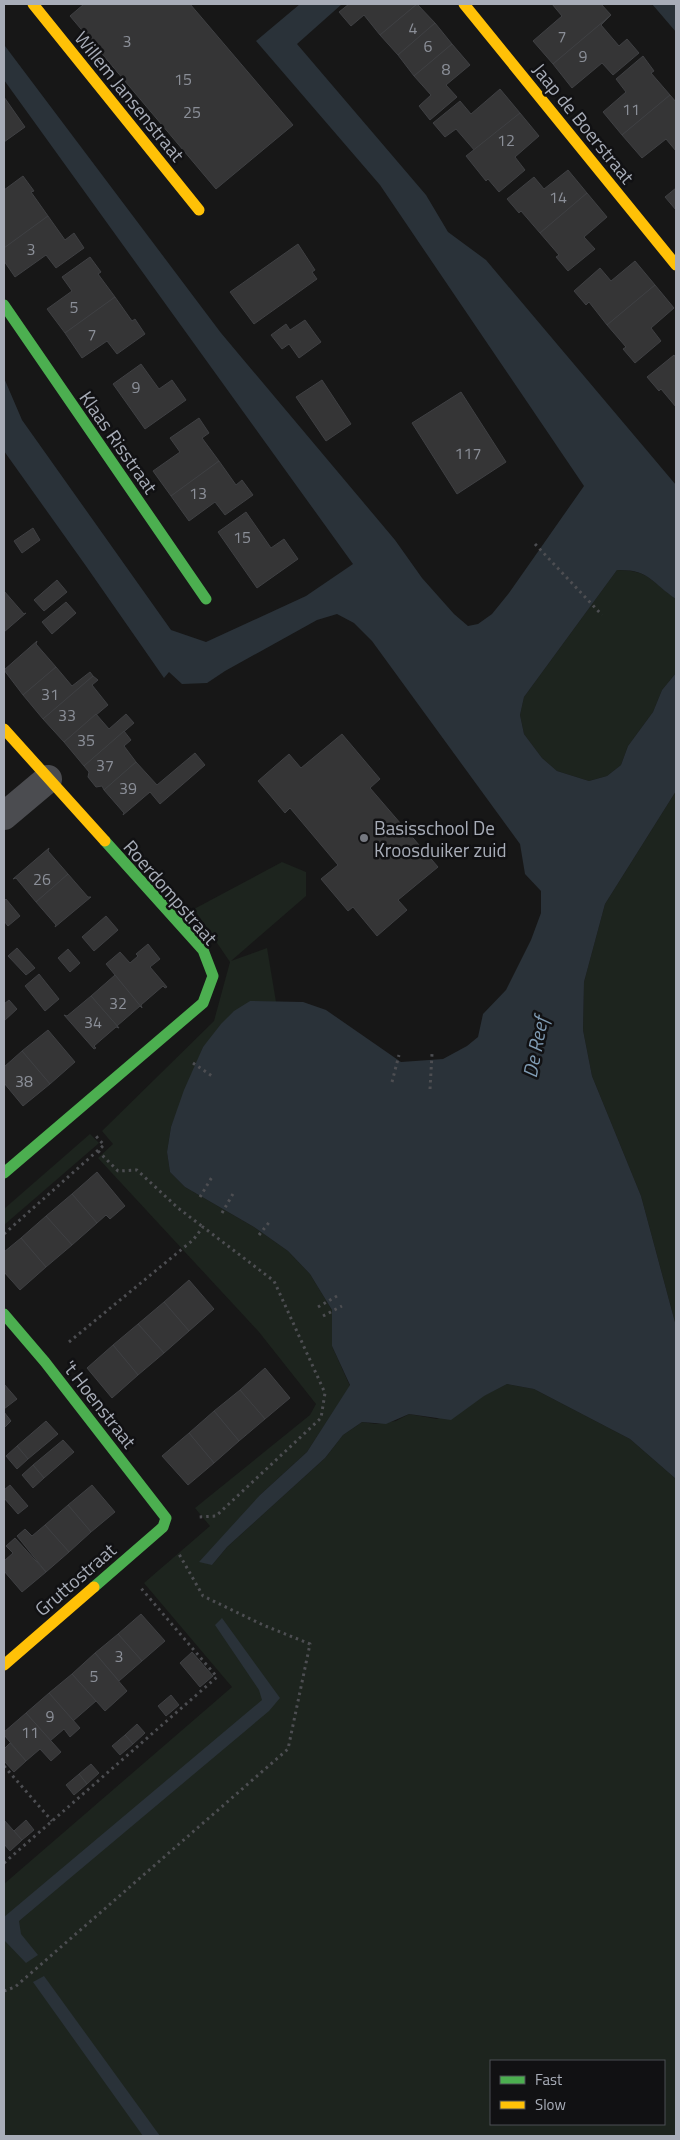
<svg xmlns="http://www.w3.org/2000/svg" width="680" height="2140" viewBox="0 0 680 2140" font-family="'Titillium Web',sans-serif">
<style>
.green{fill:#1d241e;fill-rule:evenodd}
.water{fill:#2a3239}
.building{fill:#353536;stroke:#3f4043}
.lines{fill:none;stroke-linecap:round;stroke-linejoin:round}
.path{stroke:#4d4e52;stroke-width:3;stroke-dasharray:2.5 4;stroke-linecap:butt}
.street{stroke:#4b4c50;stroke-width:28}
.fast{stroke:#4caf50;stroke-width:11}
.slow{stroke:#ffc107;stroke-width:11}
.poi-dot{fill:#757880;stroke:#111113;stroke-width:2}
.labels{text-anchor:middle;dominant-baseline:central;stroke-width:5;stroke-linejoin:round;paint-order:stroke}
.number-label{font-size:16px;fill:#8b8f98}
.street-label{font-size:19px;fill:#a8adb8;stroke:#111113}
.poi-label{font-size:19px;fill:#a8adb8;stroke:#111113;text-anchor:start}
.water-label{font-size:20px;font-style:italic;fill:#7f9bb3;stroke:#111113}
</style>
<rect width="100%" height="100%" fill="#171717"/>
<g class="green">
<path d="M617 570C650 570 651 582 676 599V673L662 690 653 712 628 746 621 765 607 776 589 781 557 771 542 758 524 734 520 715 524 697Z"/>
<polygon points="676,791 676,1326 641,1196 592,1076 583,1030 584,982 605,904"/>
<path d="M282 862 306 872V896L231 961 267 948 276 1002 250 1001 203 1047 171 1127 167 1152 170 1172 185 1187 254 1227 288 1251 310 1274 332 1310V1346L350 1386 307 1452 260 1495 212 1565 227 1547 325 1458 343 1435 362 1422 376 1424 396 1421 409 1414 437 1419 507 1384 534 1389 630 1439 676 1479V2136H4V1884L232 1687 144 1583 210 1526 195 1508 310 1415 316 1404 259 1332 98 1158 113 1144 102 1131 214 1021 230 962 194 909ZM491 2061H664V2124H491Z"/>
<polygon points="90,1134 99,1143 4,1225 4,1209"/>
</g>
<g class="water">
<path d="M300 4H342L297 44 426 195 448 232 486 260 676 485V599C652 583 649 569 617 570L524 697 520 715 524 734 542 758 557 771 589 781 607 776 621 765 628 746 653 712 662 690 676 673V791L605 904 584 982 583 1030 592 1076 641 1196 676 1326V1479L630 1439 534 1389 507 1384 484 1396 451 1420 409 1414 386 1424 362 1422 343 1435 325 1458 227 1547 212 1565 199 1562 260 1495 307 1452 350 1385 332 1346V1310L310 1274 288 1251 254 1227 185 1187 170 1172 167 1152 171 1127 184 1090 203 1047 221 1024 234 1011 250 1001 303 1002 326 1010 401 1062 443 1059 467 1046 478 1037 483 1014 506 990 531 940 541 913V891L525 874 520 844 372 641 354 623 337 614 317 620 225 671 207 683 182 684 169 672 164 678 86 566 4 451V378L22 420 171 630 206 642 306 596 353 564 4 80V47L5 46 221 333 395 540 422 578 454 614 468 626 478 624 492 614 509 593 584 486 380 185 256 41Z"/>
<polygon points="652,4 676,4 676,32"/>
<polygon points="222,1618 280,1698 269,1711 19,1921 21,1934 38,1955 26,1963 4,1940 4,1917 262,1700 259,1690 215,1625"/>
<polygon points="44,1976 160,2136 143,2136 33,1982"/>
</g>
<g class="building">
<polygon points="84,4 190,4 293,125 216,189 70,16"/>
<polygon points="349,4 417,4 380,35 364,15 351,26 339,12"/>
<polygon points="417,4 435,23 398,55 380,35"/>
<polygon points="552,4 601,4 611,15 553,64 533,41 562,16"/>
<polygon points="611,15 601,25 619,46 627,39 639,53 613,75 602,63 572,88 553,64"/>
<polygon points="435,23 452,44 414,76 398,55"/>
<polygon points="452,44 470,65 446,85 457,97 430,120 419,106 431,95 414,76"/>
<polygon points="643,56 654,71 651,73 670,95 622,135 603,112 626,92 616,79"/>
<polygon points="500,89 520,113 475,151 456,129 445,137 433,123 460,101 471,114"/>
<polygon points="670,95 676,102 676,151 666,139 642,158 622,135"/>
<polygon points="4,97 25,127 4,142"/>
<polygon points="520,113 539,136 515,157 525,170 499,192 488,179 486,181 466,156"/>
<polygon points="568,170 587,193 540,233 521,211 519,213 507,199 534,177 544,189"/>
<polygon points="23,176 34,191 31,192 48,216 4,248 4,190"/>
<polygon points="676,188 676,210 665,197"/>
<polygon points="587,193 607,217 584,237 595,249 568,271 556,257 559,255 540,233"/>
<polygon points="48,216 65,240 74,233 84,248 56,268 46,255 15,277 4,261 4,248"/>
<polygon points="298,244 315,270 312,272 317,279 254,324 230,292"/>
<polygon points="90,257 101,272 98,274 115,297 65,333 47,309 72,291 62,277"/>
<polygon points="635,261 655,285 607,325 589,302 586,305 574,291 600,268 611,281"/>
<polygon points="655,285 674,308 651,328 661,341 635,363 623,349 626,347 607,325"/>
<polygon points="115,297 132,321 135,319 145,334 117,354 107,341 82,358 65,333"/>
<polygon points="305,320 321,342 299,358 289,344 282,349 271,335 286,324 290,330"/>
<polygon points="674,355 676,358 676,407 661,389 659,391 647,377"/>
<polygon points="141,364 159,389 172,380 186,400 145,429 113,384"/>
<polygon points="322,380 351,424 326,441 296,397"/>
<polygon points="461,392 506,462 457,494 412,423"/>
<polygon points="199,418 209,433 202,438 219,461 171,496 153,471 180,452 170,438"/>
<polygon points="219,461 236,485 242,480 253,495 225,515 215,502 189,521 171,496"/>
<polygon points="246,512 271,548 284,539 298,559 257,588 218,532"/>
<polygon points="33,528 40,540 22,553 14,541"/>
<polygon points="57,580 67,592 44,611 34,600"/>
<polygon points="4,591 24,614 26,613 4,632"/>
<polygon points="66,602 76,613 52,634 42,622"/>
<polygon points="37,641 36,644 56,667 23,695 4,670"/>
<polygon points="56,667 72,686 90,672 93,676 43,719 23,695"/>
<polygon points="93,676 98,680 92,685 108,705 64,742 43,719"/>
<polygon points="96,714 109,729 126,714 134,723 84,766 64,742"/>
<polygon points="124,731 131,740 124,746 136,762 104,790 102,786 96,787 88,777 89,772 84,766"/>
<polygon points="342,734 380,779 370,788 438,867 398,900 407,910 377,936 353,907 348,911 321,879 338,865 290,808 285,813 258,781 289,754 301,768"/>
<polygon points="195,753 205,765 160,804 150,792 123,815 124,813 104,790 136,762 157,785"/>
<polygon points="49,848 48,851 68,874 36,902 16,878 13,879"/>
<polygon points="68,874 88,897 91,897 55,927 56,925 36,902"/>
<polygon points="6,899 20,916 8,926 4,921 4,901"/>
<polygon points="106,916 118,930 94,951 82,937"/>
<polygon points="148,944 160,959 150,967 167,987 165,988 163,986 141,1005 142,1008 106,964 120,952 130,963 138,956 136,954"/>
<polygon points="17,948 35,968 26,975 8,956"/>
<polygon points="68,949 80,963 70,972 58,958"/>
<polygon points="39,974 59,999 45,1011 25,986"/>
<polygon points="115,975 142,1008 140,1006 117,1026 119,1028 91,996"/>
<polygon points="91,996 119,1028 116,1027 94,1046 96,1048 94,1049 64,1015 67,1016"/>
<polygon points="9,1000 17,1009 4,1021 4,1004"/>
<polygon points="48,1030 75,1062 50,1084 22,1051"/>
<polygon points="22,1051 50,1084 23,1106 4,1083 4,1067"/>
<polygon points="97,1172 125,1206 110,1219 106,1215 97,1223 72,1194"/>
<polygon points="72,1194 97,1223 72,1245 46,1216"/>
<polygon points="46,1216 72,1245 46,1267 21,1238"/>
<polygon points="21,1238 46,1267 20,1290 4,1272 4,1252"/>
<polygon points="189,1280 214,1309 189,1331 164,1302"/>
<polygon points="164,1302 189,1331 164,1353 138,1324"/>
<polygon points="138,1324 164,1353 138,1375 113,1345"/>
<polygon points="113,1345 138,1375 112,1398 87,1368"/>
<polygon points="265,1368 290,1398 265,1419 240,1390"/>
<polygon points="4,1384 17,1399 4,1409"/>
<polygon points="240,1390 265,1419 239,1441 214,1411"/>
<polygon points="214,1411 239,1441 214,1463 189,1433"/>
<polygon points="4,1412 11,1421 4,1428"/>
<polygon points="46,1421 58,1434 28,1459 17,1446"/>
<polygon points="189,1433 214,1463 188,1485 162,1456"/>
<polygon points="63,1440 74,1452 44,1478 33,1465"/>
<polygon points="17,1446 28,1459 17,1469 6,1456"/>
<polygon points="33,1465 44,1478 33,1488 22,1475"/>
<polygon points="10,1485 28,1506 18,1514 4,1498 4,1490"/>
<polygon points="92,1485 115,1512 91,1532 68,1505"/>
<polygon points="68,1505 91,1532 69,1552 45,1525"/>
<polygon points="45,1525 69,1552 46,1572 17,1536 25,1529 32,1536"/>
<polygon points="15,1538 46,1572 22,1592 4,1571 4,1561 13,1553 6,1546"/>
<polygon points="141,1614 165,1641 142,1661 118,1634"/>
<polygon points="118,1634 142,1661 119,1681 95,1653"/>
<polygon points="192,1652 213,1676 200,1687 180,1663"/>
<polygon points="95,1653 127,1691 105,1711 72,1674"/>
<polygon points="72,1674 96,1701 73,1721 49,1693"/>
<polygon points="49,1693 80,1728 70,1737 64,1729 50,1741 26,1713"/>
<polygon points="171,1695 179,1705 166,1716 158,1706"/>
<polygon points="26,1713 61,1752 51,1761 40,1749 26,1761 4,1735 4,1732"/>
<polygon points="137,1724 145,1733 133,1744 125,1735"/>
<polygon points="125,1735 133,1744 120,1755 112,1746"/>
<polygon points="10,1743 26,1761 14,1772 4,1761 4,1749"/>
<polygon points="91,1764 99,1773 87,1784 79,1774"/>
<polygon points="79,1774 87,1784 74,1795 66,1785"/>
<polygon points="4,1820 22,1840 10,1851 4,1844"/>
<polygon points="26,1820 34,1830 22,1840 14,1831"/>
</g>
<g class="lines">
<g class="path">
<polyline points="535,544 602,615"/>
<polyline points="193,1063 212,1076"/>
<polyline points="392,1082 399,1055"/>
<polyline points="430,1089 432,1054"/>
<polyline points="98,1151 118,1171 137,1170 178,1208 203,1227"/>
<polyline points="200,1197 212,1177"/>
<polyline points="222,1213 234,1192"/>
<polyline points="4,1234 104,1145 95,1135"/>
<polyline points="259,1235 271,1220"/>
<polyline points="318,1307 337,1296"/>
<polyline points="323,1316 342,1306"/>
<polyline points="69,1342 193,1240 203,1227 274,1281 325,1393 321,1418 216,1516 198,1517"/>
<polyline points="4,1766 52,1821"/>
<polyline points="4,1863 217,1677 140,1587"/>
<polyline points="4,1991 15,1987 288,1749 310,1644 263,1625 203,1596 179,1554"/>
</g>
<polyline class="street" points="4,816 48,779"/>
<g class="fast">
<polyline points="4,305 206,599"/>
<polyline points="4,1173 203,1003 213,976 203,950 105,841"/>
<polyline points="4,1314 45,1362 166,1518 163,1527 94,1587"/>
</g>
<g class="slow">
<polyline points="33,4 199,210"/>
<polyline points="464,4 676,265"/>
<polyline points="4,729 105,841"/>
<polyline points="4,1665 94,1587"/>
</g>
</g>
<circle class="poi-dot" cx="364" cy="838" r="5"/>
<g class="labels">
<g class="number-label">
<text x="413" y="28">4</text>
<text x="562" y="36">7</text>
<text x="127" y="41">3</text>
<text x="428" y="46">6</text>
<text x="583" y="56">9</text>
<text x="446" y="69">8</text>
<text x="183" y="79">15</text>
<text x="631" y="109">11</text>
<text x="192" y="112">25</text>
<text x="506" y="140">12</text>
<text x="558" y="197">14</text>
<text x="31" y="249">3</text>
<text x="74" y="307">5</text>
<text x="92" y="334">7</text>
<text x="136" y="387">9</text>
<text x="468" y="453">117</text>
<text x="198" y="493">13</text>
<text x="242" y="537">15</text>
<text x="50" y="694">31</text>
<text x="67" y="715">33</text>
<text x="86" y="740">35</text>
<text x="105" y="765">37</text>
<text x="128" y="788">39</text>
<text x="42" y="879">26</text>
<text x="118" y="1003">32</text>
<text x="93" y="1022">34</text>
<text x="24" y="1081">38</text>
<text x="119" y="1656">3</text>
<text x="94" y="1676">5</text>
<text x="50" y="1716">9</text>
<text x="30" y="1732">11</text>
</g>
<g class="street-label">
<text transform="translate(130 96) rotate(51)">Willem Jansenstraat</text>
<text transform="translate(584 123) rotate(51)">Jaap de Boerstraat</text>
<text transform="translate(119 442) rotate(55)">Klaas Risstraat</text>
<text transform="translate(171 892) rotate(49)">Roerdompstraat</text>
<text transform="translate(100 1404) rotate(52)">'t Hoenstraat</text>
<text transform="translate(75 1579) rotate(-41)">Gruttostraat</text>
</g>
<g class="poi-label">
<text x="374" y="827">Basisschool De<tspan x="374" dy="22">Kroosduiker zuid</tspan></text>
</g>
<g class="water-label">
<text transform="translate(535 1047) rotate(-79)">De Reef</text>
</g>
</g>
<rect width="680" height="2140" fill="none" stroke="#a8adb8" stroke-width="10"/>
<rect x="490" y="2060" width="175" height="65" fill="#111113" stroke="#4d4f55"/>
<rect x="500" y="2076" width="25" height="8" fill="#4caf50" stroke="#4d4f55"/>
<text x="535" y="2085" font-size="15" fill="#a8adb8">Fast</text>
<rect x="500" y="2101" width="25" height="8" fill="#ffc107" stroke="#4d4f55"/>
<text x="535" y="2110" font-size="15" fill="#a8adb8">Slow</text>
</svg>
